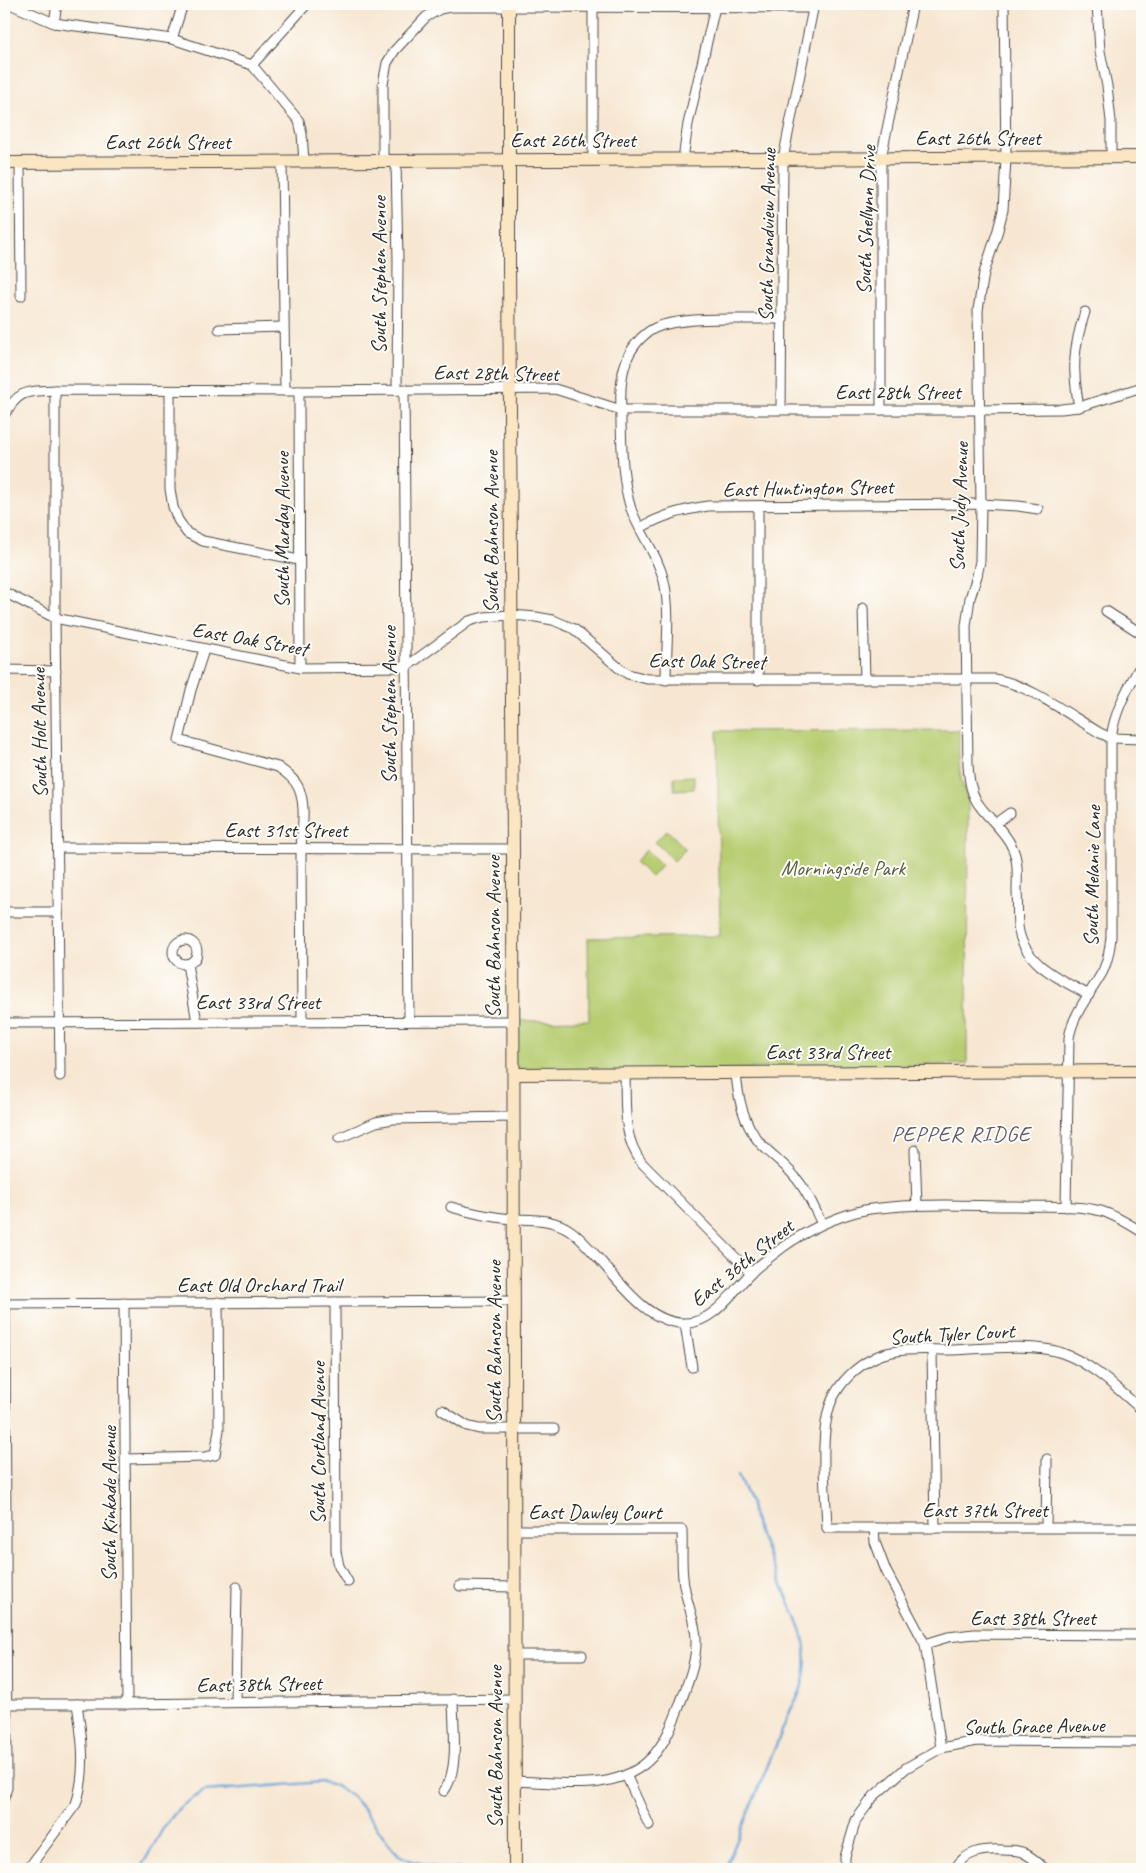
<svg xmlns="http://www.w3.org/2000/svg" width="1146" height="1873" viewBox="0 0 1146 1873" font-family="Caveat,sans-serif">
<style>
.green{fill:#b7cd72;stroke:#717c4e}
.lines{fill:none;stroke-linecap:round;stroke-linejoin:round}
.stream{stroke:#64a1d5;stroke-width:2.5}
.street-casing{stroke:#4a4744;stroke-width:11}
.secondary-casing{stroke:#4a4744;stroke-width:14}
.street{stroke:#fff;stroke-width:9}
.secondary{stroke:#fbe6c4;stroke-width:12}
.labels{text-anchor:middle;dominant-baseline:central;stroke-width:4;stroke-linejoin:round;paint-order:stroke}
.street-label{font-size:21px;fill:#2b2b2b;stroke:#fdfcf7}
.park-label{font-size:21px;fill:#555c40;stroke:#fdfcf7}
.neighbourhood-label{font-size:22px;letter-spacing:1px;fill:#5f576a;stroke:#fdfcf7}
</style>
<rect width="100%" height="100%" fill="#fdfcf7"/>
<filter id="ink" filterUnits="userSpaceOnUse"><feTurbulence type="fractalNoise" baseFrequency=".02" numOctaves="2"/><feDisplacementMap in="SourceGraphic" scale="10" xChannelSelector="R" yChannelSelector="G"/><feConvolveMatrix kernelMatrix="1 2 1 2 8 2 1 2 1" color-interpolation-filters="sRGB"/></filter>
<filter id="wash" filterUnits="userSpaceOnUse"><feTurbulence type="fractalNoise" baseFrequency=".0096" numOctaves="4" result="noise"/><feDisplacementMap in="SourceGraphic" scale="20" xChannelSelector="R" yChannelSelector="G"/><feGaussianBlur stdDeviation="1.12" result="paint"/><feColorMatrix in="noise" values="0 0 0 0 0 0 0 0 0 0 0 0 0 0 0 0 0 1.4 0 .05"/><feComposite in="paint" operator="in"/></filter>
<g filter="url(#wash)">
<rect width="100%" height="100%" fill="#f7e7d2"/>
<g class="green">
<path d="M959 730C959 754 957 777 968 799L967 1064 514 1074 513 1021 589 1020 588 938 720 936 717 731Z"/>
<polygon points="694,776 694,789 674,790 674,777"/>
<polygon points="667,830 686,849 674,861 655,842"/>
<polygon points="646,850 662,865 651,877 635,862"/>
</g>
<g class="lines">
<g class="stream">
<path d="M140 1869 164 1827 180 1807 204 1791 323 1782C361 1789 374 1831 399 1855L409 1860 439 1868 461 1869"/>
<path d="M725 1869 791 1709C807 1686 809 1656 801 1629L756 1526 750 1502 738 1476"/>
</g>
</g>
</g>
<g filter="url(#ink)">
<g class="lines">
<defs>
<g id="street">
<polyline points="10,4 54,23 172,39 252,65 307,4"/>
<path d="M1004 4 1006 158 1003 210 998 230 984 273 978 310 981 504 980 561 977 576 970 598 966 626 968 765C969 778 970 790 977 802 987 818 1004 829 1012 847 1019 861 1017 877 1017 892 1018 903 1017 915 1018 926 1022 963 1060 979 1089 995"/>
<polyline points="1097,4 1100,51 1107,86 1111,121 1111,157"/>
<polyline points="54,23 57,4"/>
<polyline points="172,39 183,4"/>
<polyline points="252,65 299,121 302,134 304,161"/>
<polyline points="683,159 688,124 715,7"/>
<polyline points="593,160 593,4"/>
<polyline points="282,161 285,391"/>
<polyline points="383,161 383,84 387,63 395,50 426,17 440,9 450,7 509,7 813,8"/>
<polyline points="396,161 398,260 397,390"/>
<polyline points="20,163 21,296"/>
<polyline points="219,329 283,327"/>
<polyline points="404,389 409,1021"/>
<polyline points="55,390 55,618 60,1076"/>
<polyline points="170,391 170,489 173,507 178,520 187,533 203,541 299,560"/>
<polyline points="299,391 300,668"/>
<path d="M1079 407C1072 369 1073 348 1085 312"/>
<polyline points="781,409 783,159 814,4"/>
<polyline points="881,410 881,158 913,4"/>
<path d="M4 415C20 389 26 392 55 390L299 391 555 389 621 410H979L1061 409 1079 407 1142 387"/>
<polyline points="758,506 758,680"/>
<path d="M640 528C663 515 682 510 708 506L981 504 1018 506 1038 509"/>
<path d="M4 592 55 618 300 668 406 667 469 621 484 617 511 615 536 617 553 620 574 629 619 668 628 674 647 679H994C1029 684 1069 715 1100 733L1111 738 1142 739"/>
<polyline points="863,608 865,679"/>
<polyline points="1106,611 1142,634"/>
<path d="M204 650 191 690 179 740 278 767C286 773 295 779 299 789 307 809 301 832 301 853 301 909 302 965 302 1021"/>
<polyline points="4,670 56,671"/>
<path d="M666 680C666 649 671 611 664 581 657 553 640 534 631 509 622 480 622 452 621 423 621 403 619 381 626 362 630 349 642 334 655 328 682 315 750 320 783 319"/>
<polyline points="996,823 1010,813"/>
<polyline points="59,848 513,849"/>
<polyline points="4,912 58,912"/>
<circle cx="185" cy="952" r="12"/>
<polyline points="187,964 197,1022"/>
<polyline points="4,1023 513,1021"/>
<path d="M625 1073C626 1105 622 1137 642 1163L751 1273"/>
<path d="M736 1073C738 1098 743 1122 759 1142 770 1154 785 1164 795 1177 807 1190 814 1208 822 1224"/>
<polyline points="339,1138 376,1122 393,1119 514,1117"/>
<polyline points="915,1150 917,1205"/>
<path d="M451 1207C471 1213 491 1217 512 1219 533 1220 553 1218 571 1231 606 1257 639 1326 687 1323 714 1322 732 1292 750 1274 759 1264 772 1256 783 1247 806 1231 833 1218 860 1211 870 1208 881 1208 891 1207 932 1203 974 1206 1015 1206 1042 1207 1075 1204 1101 1211 1115 1215 1129 1224 1142 1232"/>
<path d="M1066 1207 1069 1038C1073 1013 1091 993 1103 971 1108 960 1110 948 1111 937V738C1115 709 1128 688 1142 663"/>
<polyline points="335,1302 336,1551 339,1566 348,1582"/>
<polyline points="124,1303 127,1704"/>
<polyline points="4,1304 514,1301"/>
<polyline points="685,1324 692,1367"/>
<polyline points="932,1350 935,1528"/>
<polyline points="442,1410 467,1426 479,1429 554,1429"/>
<path d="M1142 1410C1117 1389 1093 1364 1062 1353 1034 1343 980 1349 949 1350 930 1350 911 1348 892 1352 886 1353 879 1355 874 1358 857 1366 840 1382 832 1400 818 1433 826 1492 827 1528H1142"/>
<polyline points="126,1459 205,1457 215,1455 219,1430 218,1302"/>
<polyline points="1046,1527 1047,1459"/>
<polyline points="874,1528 875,1542 886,1571 925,1644 941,1748"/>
<polyline points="460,1586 515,1587"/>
<polyline points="925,1644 948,1637 974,1634 1142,1635"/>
<polyline points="515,1655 582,1655"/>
<polyline points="235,1701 237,1587"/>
<polyline points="4,1704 127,1704 514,1699"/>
<polyline points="626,1775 649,1825"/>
<path d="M515 1781C559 1782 618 1794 652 1757 665 1743 672 1725 679 1707 687 1684 697 1663 696 1638 695 1621 688 1607 685 1590 680 1571 683 1549 682 1530H515"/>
<path d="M444 1791C460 1769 453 1726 453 1699"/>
<polyline points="4,1798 7,1788 5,1304"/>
<path d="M28 1869 76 1804C87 1771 82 1737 77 1704"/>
<polyline points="845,1869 845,1857 856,1820 874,1796 906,1768 941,1748 977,1741 1142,1742"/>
<path d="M955 1869C965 1851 984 1849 1003 1850 1009 1850 1017 1850 1022 1852 1030 1856 1039 1863 1044 1869"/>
</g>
<g id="secondary">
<polyline points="509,4 509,265 513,849 515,1869"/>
<polyline points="4,163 1142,157"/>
<polyline points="514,1074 1142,1071"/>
</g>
</defs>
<use href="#street" class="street-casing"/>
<use href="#secondary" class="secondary-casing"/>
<use href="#street" class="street"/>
<use href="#secondary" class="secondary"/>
</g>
</g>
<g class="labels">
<g class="street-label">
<text x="978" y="138">East 26th Street</text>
<text x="573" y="140">East 26th Street</text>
<text x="168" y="142">East 26th Street</text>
<text transform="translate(866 220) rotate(-88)">South Shellynn Drive</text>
<text transform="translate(767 235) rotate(-89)">South Grandview Avenue</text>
<text transform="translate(379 275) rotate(-90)">South Stephen Avenue</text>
<text transform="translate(496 373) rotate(1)">East 28th Street</text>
<text x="898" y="392">East 28th Street</text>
<text transform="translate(808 488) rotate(-1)">East Huntington Street</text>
<text transform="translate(959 507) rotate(-88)">South Judy Avenue</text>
<text transform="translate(282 530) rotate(-90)">South Marday Avenue</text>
<text transform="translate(491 532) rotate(-90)">South Bahnson Avenue</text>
<text transform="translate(250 639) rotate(10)">East Oak Street</text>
<text transform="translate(707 661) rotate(1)">East Oak Street</text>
<text transform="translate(389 705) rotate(-90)">South Stephen Avenue</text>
<text transform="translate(39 733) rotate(-91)">South Holt Avenue</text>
<text x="286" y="830">East 31st Street</text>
<text transform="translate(1092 876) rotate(-89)">South Melanie Lane</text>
<text transform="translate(493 937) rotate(-90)">South Bahnson Avenue</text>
<text x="258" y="1002">East 33rd Street</text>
<text x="828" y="1052">East 33rd Street</text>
<text transform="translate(742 1263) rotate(-39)">East 36th Street</text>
<text x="259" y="1285">East Old Orchard Trail</text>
<text transform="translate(952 1334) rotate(-3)">South Tyler Court</text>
<text transform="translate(494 1342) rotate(-90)">South Bahnson Avenue</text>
<text transform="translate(318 1443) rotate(-90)">South Cortland Avenue</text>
<text transform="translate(109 1504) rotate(-90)">South Kinkade Avenue</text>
<text x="985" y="1510">East 37th Street</text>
<text x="595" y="1512">East Dawley Court</text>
<text x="1033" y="1618">East 38th Street</text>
<text transform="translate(259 1684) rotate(-1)">East 38th Street</text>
<text transform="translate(1034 1726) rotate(-1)">South Grace Avenue</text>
<text transform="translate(495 1747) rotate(-90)">South Bahnson Avenue</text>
</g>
<g class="park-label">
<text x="843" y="868">Morningside Park</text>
</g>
<g class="neighbourhood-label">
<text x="961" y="1134">PEPPER RIDGE</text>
</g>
</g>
<rect width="1146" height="1873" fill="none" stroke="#fdfcf7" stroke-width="20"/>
</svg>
